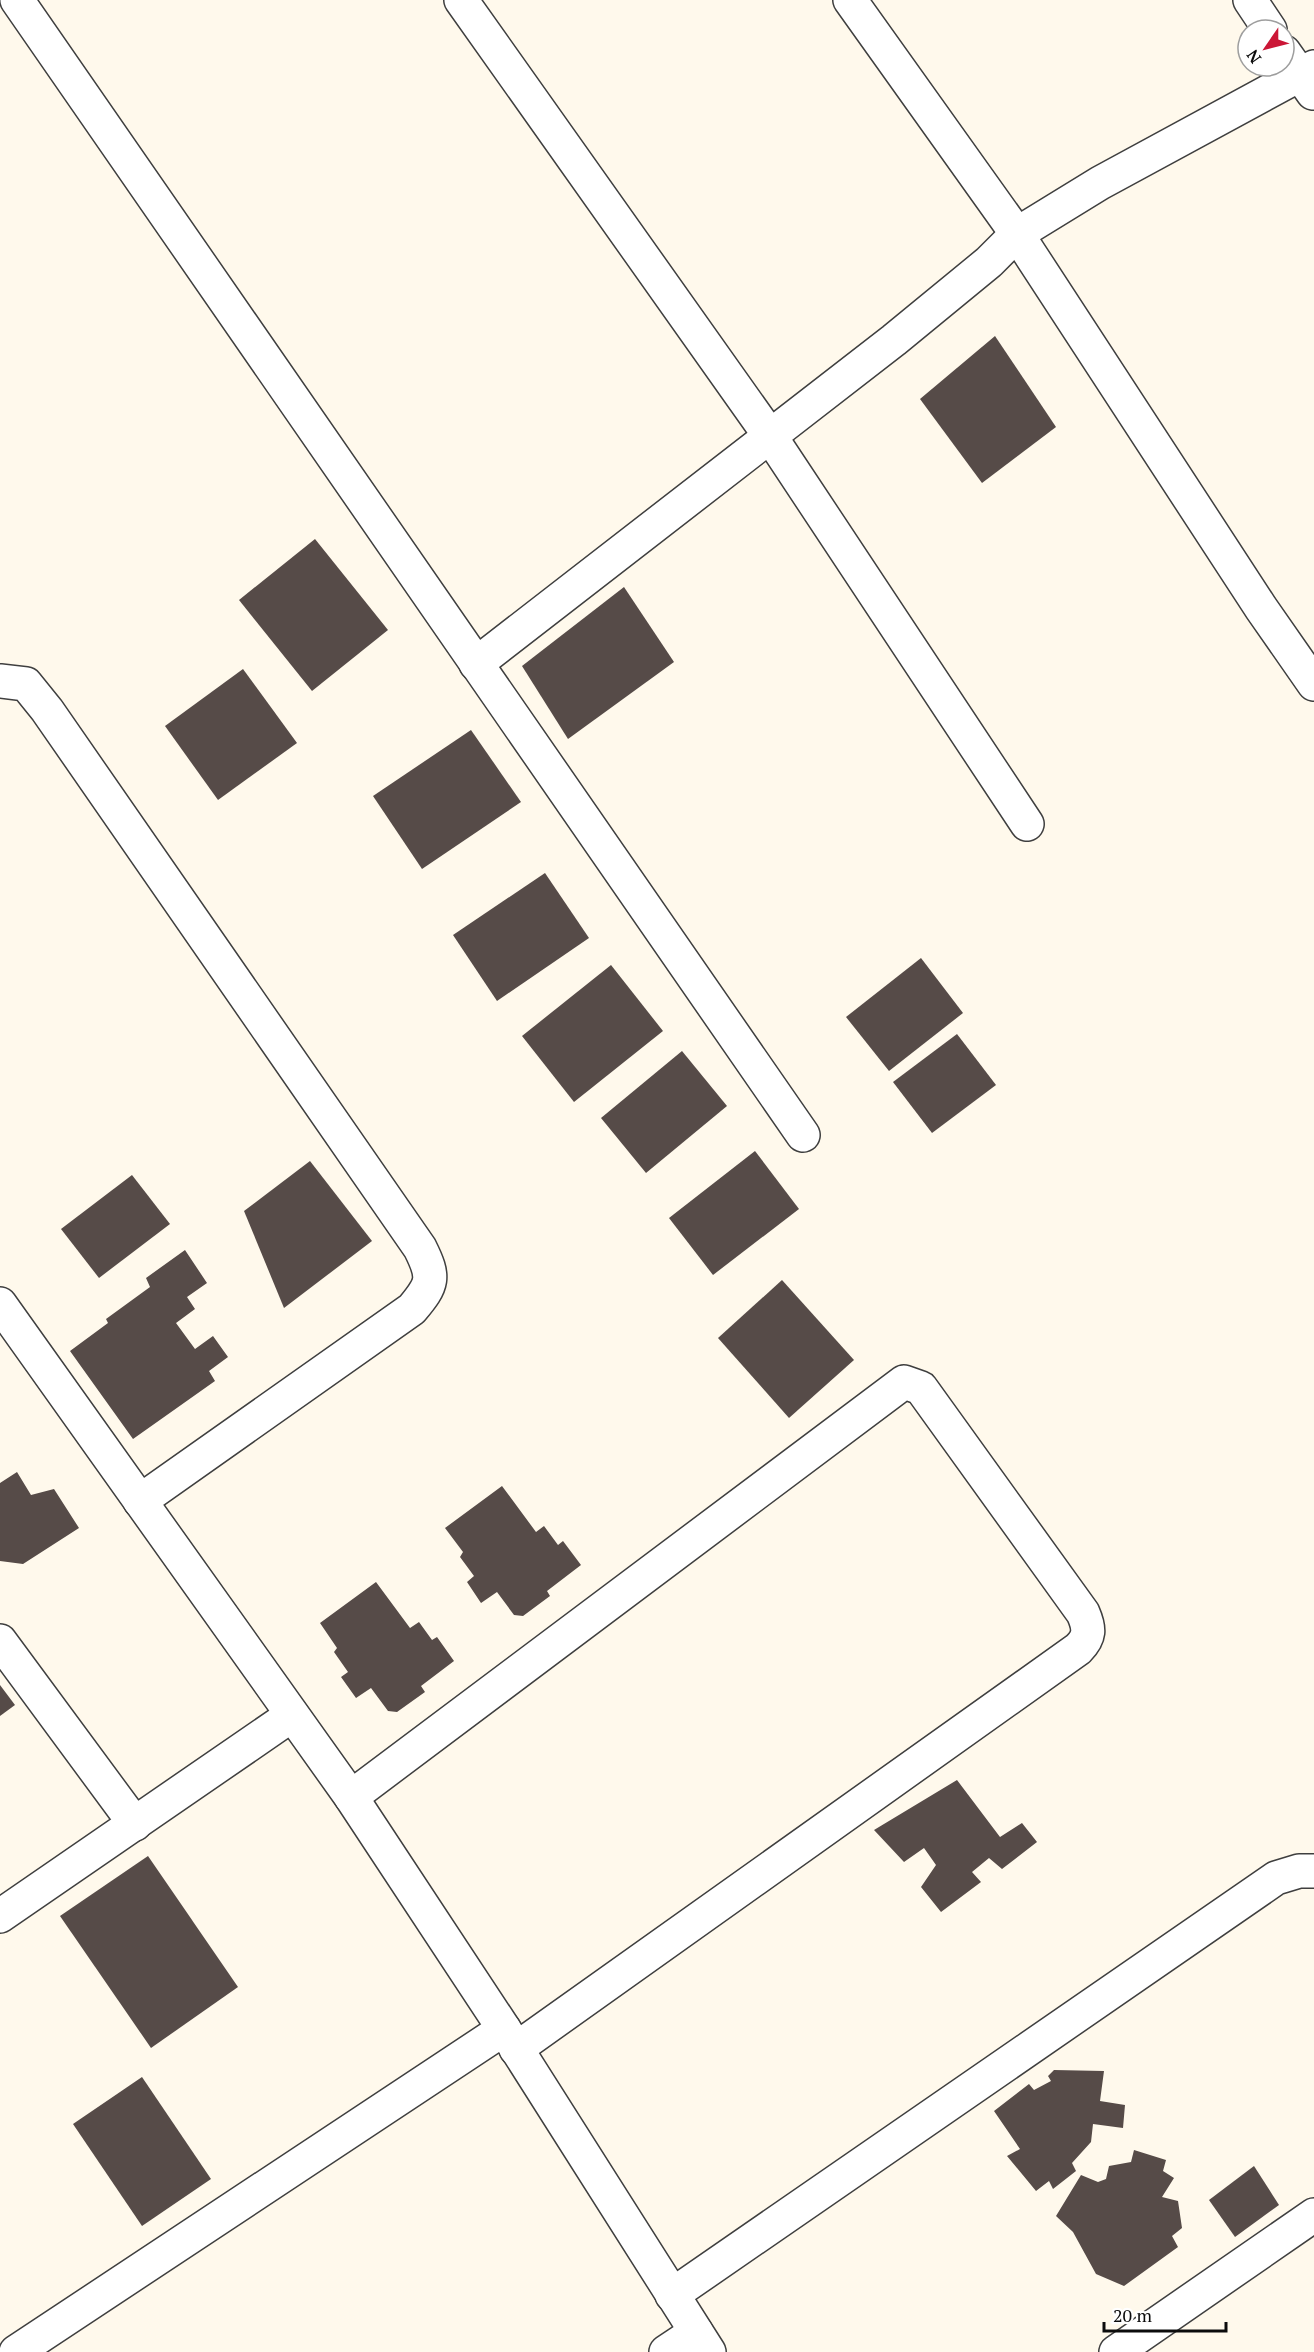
<svg xmlns="http://www.w3.org/2000/svg" width="1314" height="2352" viewBox="0 0 1314 2352" font-family="'PT Serif',serif">
<style>
.building{fill:#564b48}
.lines{fill:none;stroke-linecap:round;stroke-linejoin:round}
.minor-casing{stroke:#3f3f3f;stroke-width:36}
.minor{stroke:#fff;stroke-width:33}
</style>
<rect width="100%" height="100%" fill="#fff9ec"/>
<g class="building">
<polygon points="995,336 1056,427 982,483 920,399"/>
<polygon points="315,539 388,630 312,691 239,600"/>
<polygon points="624,587 674,662 568,739 522,666"/>
<polygon points="243,669 297,743 218,800 165,726"/>
<polygon points="471,730 521,802 422,869 373,796"/>
<polygon points="545,873 589,938 497,1001 453,935"/>
<polygon points="921,958 963,1013 889,1071 846,1017"/>
<polygon points="611,965 663,1031 574,1102 522,1036"/>
<polygon points="957,1034 996,1085 932,1133 893,1082"/>
<polygon points="682,1051 727,1106 646,1173 601,1118"/>
<polygon points="755,1151 799,1209 713,1275 669,1218"/>
<polygon points="310,1161 372,1241 284,1308 244,1211"/>
<polygon points="132,1175 170,1224 99,1278 61,1229"/>
<polygon points="185,1250 207,1283 187,1297 195,1309 176,1323 195,1349 213,1336 228,1357 209,1371 215,1381 133,1439 70,1351 108,1323 106,1319 150,1287 146,1278"/>
<polygon points="782,1280 854,1360 789,1418 718,1338"/>
<polygon points="17,1472 31,1495 54,1489 79,1528 23,1564 0,1561 0,1483"/>
<polygon points="502,1486 536,1532 544,1526 558,1545 563,1541 581,1565 547,1591 550,1596 523,1616 514,1615 497,1592 481,1603 467,1582 474,1576 460,1557 463,1552 445,1528"/>
<polygon points="376,1582 410,1628 419,1622 432,1640 437,1637 454,1661 421,1686 425,1692 397,1712 388,1711 371,1688 356,1698 341,1677 348,1672 334,1652 337,1648 320,1623"/>
<polygon points="0,1685 15,1705 0,1716"/>
<polygon points="957,1780 1000,1837 1022,1823 1037,1842 1002,1869 989,1858 972,1872 981,1882 941,1912 921,1887 936,1865 924,1848 904,1862 874,1830"/>
<polygon points="148,1856 238,1987 151,2048 60,1916"/>
<polygon points="1054,2070 1104,2071 1100,2101 1125,2105 1123,2128 1093,2124 1091,2142 1072,2163 1076,2171 1053,2189 1049,2181 1036,2191 1007,2156 1020,2149 994,2111 1029,2084 1034,2090 1051,2081 1048,2076"/>
<polygon points="142,2077 211,2179 142,2226 73,2124"/>
<polygon points="1134,2150 1166,2160 1163,2171 1174,2178 1162,2197 1178,2201 1182,2228 1172,2236 1178,2247 1124,2286 1096,2274 1073,2232 1056,2216 1081,2175 1098,2182 1106,2179 1109,2166 1131,2162"/>
<polygon points="1254,2166 1279,2205 1235,2237 1209,2200"/>
</g>
<g class="lines">
<defs>
<g id="minor">
<polyline points="17,0 803,1135"/>
<polyline points="461,0 770,436 1027,824"/>
<polyline points="850,0 1017,234 1261,608 1314,684"/>
<polyline points="1250,0 1270,30"/>
<polyline points="1284,52 1313,93"/>
<polyline points="476,664 894,340 989,262 1017,234 1100,183 1314,67"/>
<path d="M0 681 26 684 47 710 420 1248C435 1278 433 1284 412 1309L140 1501"/>
<polyline points="0,1304 351,1797 504,2029 709,2352"/>
<polyline points="0,1641 135,1824"/>
<path d="M351 1797 904 1382 921 1388 1083 1613C1090 1629 1090 1637 1078 1649L516 2049"/>
<polyline points="0,1916 292,1715"/>
<polyline points="672,2295 1276,1878 1299,1871 1314,1871"/>
<polyline points="16,2352 504,2029"/>
<polyline points="666,2352 696,2332"/>
<polyline points="1116,2352 1314,2215"/>
</g>
</defs>
<use href="#minor" class="minor-casing"/>
<use href="#minor" class="minor"/>
</g>
<g transform="translate(1266 48) rotate(235)"><circle r="28" fill="#ffffff" stroke="#9e9e9e" stroke-width="1.5"/>
<path d="M0-4.5L10 22L0 15L-10 22Z" fill="#cb1636"/>
<text y="-9" font-size="16" font-weight="bold" text-anchor="middle" fill="#0c0c0c">N</text>
</g>
<path d="M1104 2322v9h122v-9" fill="none" stroke="#0c0c0c" stroke-width="3"/>
<text x="1113" y="2322" font-size="18" fill="#0c0c0c" stroke="#ffffff" stroke-width="4.5" paint-order="stroke">20 m</text>
</svg>
